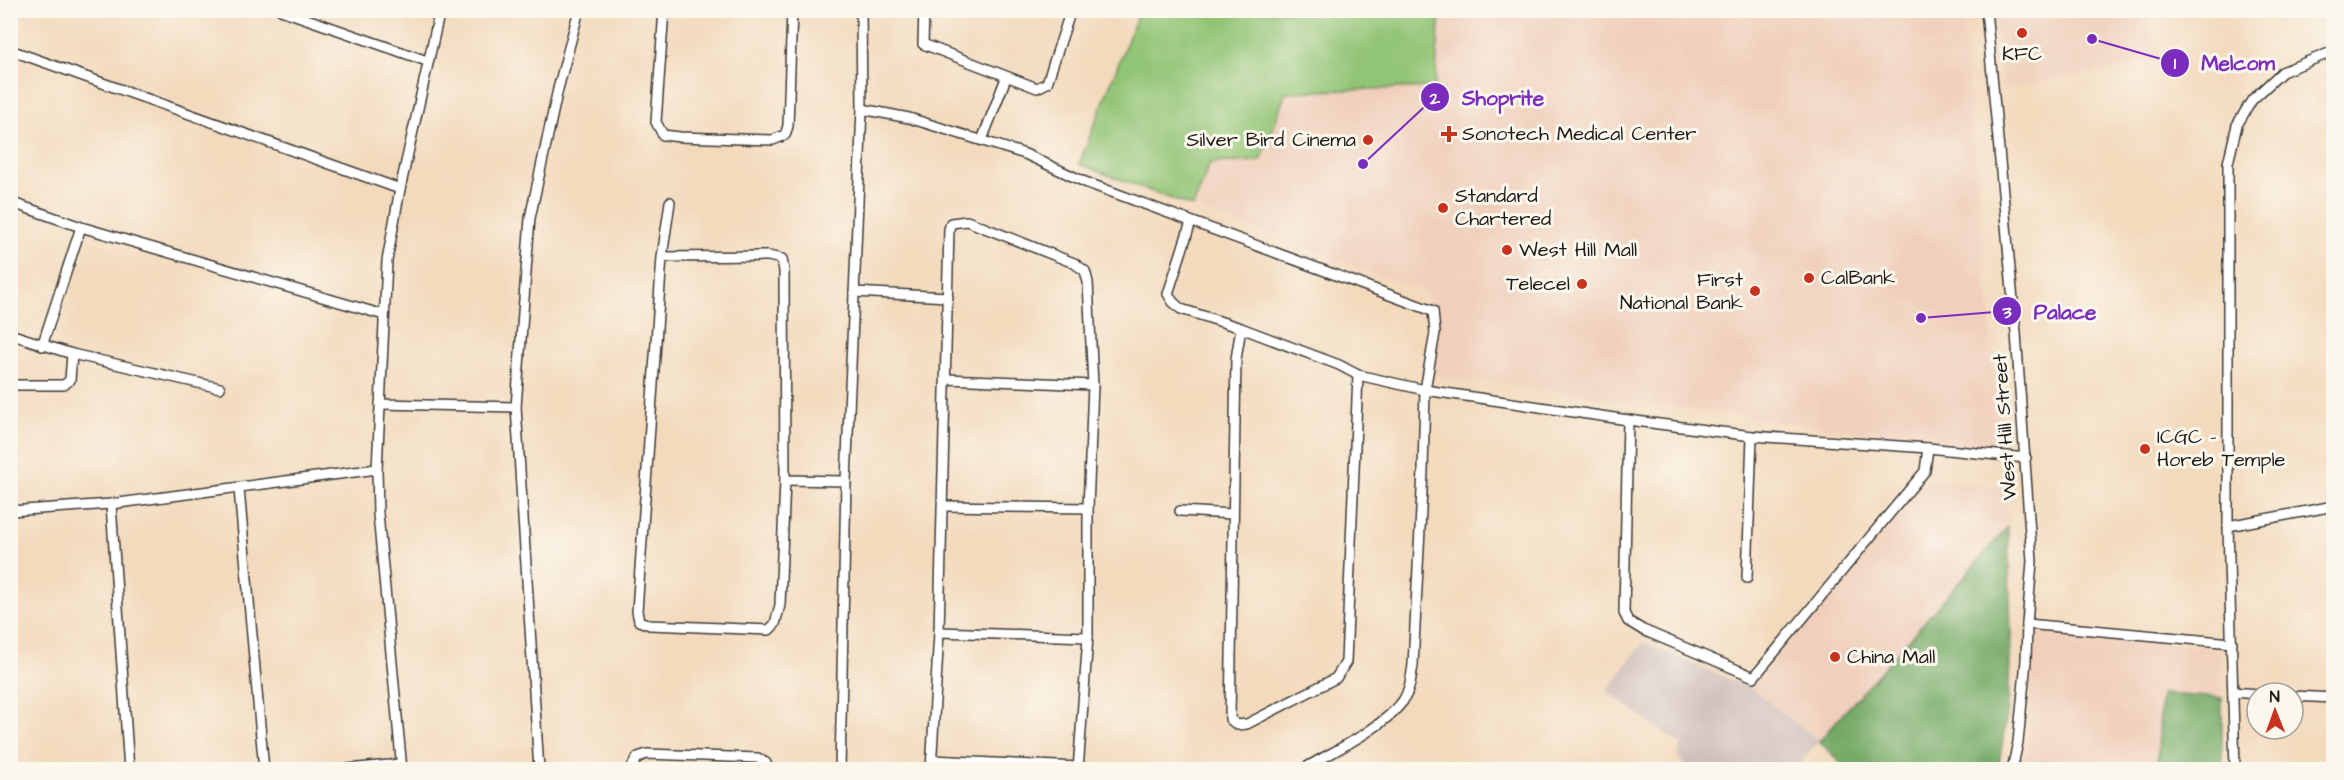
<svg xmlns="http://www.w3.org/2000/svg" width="2344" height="780" viewBox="0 0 2344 780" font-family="'Architects Daughter',sans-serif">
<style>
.built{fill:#f0d0bc}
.industrial{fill:#d0c0bb}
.green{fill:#91c475;stroke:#567048;stroke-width:1.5}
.forest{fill:#74aa66;stroke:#486341;stroke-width:1.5}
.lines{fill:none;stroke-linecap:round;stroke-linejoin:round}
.street-casing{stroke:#3c3834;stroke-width:12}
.street{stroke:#fff;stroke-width:9}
.poi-dot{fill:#c8321e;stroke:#fbf7ec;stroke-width:2}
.labels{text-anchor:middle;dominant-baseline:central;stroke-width:6;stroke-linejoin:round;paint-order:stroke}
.poi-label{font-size:20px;fill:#1c1c1c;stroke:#fbf7ec;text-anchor:start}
.street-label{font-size:20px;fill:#1c1c1c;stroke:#fbf7ec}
.leader{fill:none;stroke:#7b2cbf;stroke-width:2}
.callout-dot{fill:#7b2cbf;stroke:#fbf7ec;stroke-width:2}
.mark-label{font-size:18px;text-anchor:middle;font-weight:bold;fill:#fff}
.callout-label{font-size:21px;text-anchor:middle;font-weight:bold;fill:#7b2cbf;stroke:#fbf7ec;stroke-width:6;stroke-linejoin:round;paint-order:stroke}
</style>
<rect width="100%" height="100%" fill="#fbf7ec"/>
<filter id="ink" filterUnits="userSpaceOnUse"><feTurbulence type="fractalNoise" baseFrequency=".0167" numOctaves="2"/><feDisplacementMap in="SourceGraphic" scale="12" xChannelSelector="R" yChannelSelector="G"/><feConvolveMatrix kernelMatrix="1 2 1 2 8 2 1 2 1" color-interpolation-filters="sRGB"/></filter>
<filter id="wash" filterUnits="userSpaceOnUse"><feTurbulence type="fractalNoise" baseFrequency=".008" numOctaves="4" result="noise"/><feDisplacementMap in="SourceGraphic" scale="24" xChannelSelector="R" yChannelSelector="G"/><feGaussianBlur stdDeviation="1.35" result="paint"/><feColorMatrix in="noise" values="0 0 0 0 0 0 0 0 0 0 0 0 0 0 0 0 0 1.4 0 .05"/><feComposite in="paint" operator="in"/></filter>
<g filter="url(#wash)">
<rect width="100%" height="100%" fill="#f3dabd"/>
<g class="built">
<polygon points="1440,11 1962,11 2001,437 1978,448 1433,375 1428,293 1193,207 1210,163 1261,161 1286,92 1434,87"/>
<polygon points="1993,11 2144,11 2162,60 2002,89"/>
<polygon points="1927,480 2005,486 2008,527 1819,741 1750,688"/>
<polygon points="2037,633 2219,648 2222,653 2222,698 2161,694 2157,769 2023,770 2029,739 2032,637"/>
</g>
<polygon class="industrial" points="1643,642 1750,688 1819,741 1795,769 1690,769 1678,758 1681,745 1607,691"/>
<polygon class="green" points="1139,11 1440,11 1435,87 1286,92 1261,161 1210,163 1193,207 1079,164"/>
<g class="forest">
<polygon points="2008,527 2011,636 2008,708 1998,769 1847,769 1819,741"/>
<polygon points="2161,694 2222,698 2222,769 2157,769"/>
</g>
</g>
<g filter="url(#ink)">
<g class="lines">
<defs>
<g id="street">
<polyline points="281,10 427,61"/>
<polyline points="664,10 656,122 663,135 680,137 773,140 785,135 788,126 792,10"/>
<polyline points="924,10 923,44 1037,88 1047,83 1071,10"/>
<polyline points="1986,10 2016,333 2032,561 2027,624 2026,661 2018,742 2012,770"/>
<polyline points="10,50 400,189"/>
<path d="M862 109 909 118 1025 154 1085 182 1433 311 1435 333 1425 390 1423 471 1413 665C1411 678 1410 690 1403 701 1381 730 1333 751 1302 770"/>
<polyline points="982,140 1006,78"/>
<polyline points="10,202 81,227 384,315"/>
<polyline points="1191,222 1168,294 1173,302 1181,309 1241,328 1339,365 1358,375 1425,390 1628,420 1752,436 1928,448 2026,458"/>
<polyline points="662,257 768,256 782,259 784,271 785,480 780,605 775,624 769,630 650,625 639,621 637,611 662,257 670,202"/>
<polyline points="854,292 948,297"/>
<polyline points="1241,328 1236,359 1230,719 1237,725 1247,724 1336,678 1346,662 1358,375"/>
<polyline points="10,334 72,354 220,388"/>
<polyline points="42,346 81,227"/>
<polyline points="946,379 1093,385"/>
<polyline points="10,385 64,385 70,380 72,354"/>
<polyline points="380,404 516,407"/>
<polyline points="1628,420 1624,613 1628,621 1643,630 1754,677 1925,471 1928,448"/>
<polyline points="785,480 846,481"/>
<polyline points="239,489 264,770"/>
<polyline points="111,504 129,770"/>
<polyline points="943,506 1088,508"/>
<polyline points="10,511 111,504 377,469"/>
<polyline points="1180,511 1233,514"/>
<polyline points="2228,526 2334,506"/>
<polyline points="1747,578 1752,436"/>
<polyline points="2027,624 2232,643"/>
<polyline points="939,632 1088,637"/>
<polyline points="2233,692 2257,694"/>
<polyline points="2293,696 2334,698"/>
<polyline points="932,760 1079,767"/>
<polyline points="337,770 401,764"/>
<polyline points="402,770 378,514 377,469 387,261 400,189 440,10"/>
<polyline points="539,770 516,407 530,218 558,89 579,10"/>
<polyline points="632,770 633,765 638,757 647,754 758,758 766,763 768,770"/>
<polyline points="840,770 846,481 862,109 861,10"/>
<polyline points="931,770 939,632 949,229 951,223 967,221 1074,263 1085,271 1088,282 1093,385 1088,508 1088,637 1078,770"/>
<polyline points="2235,770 2228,526 2228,163 2237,125 2252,100 2282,72 2334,51"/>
</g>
</defs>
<use href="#street" class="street-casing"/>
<use href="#street" class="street"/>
</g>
</g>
<g class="poi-dot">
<circle cx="2022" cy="33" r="6"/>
<path d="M1446 125h6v6h6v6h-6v6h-6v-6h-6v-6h6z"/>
<circle cx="1368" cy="140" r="6"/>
<circle cx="1443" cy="208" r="6"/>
<circle cx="1507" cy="250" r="6"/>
<circle cx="1809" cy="278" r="6"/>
<circle cx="1582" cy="284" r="6"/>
<circle cx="1755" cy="291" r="6"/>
<circle cx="2145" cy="449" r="6"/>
<circle cx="1835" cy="657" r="6"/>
</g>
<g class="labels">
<g class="poi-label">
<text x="2022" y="54" text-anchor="middle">KFC</text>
<text x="1462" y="134">Sonotech Medical Center</text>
<text x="1356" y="140" text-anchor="end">Silver Bird Cinema</text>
<text x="1455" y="196">Standard<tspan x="1455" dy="23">Chartered</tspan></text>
<text x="1519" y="250">West Hill Mall</text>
<text x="1821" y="278">CalBank</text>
<text x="1743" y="280" text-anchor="end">First<tspan x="1743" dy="23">National Bank</tspan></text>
<text x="1570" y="284" text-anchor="end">Telecel</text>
<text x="2157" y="437">ICGC -<tspan x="2157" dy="23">Horeb Temple</tspan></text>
<text x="1847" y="657">China Mall</text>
</g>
<g class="street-label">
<text transform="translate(2005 427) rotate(-94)">West Hill Street</text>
</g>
</g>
<path class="leader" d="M2092 39L2175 63M1363 164L1435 97M1921 318L2007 311"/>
<g class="callout-dot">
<circle cx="2092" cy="39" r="6"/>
<circle cx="1363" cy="164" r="6"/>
<circle cx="1921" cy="318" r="6"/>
<circle cx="2175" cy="63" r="15"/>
<circle cx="1435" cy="97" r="15"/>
<circle cx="2007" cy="311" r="15"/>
</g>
<g class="mark-label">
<text x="2175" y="69">1</text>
<text x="1435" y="104">2</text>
<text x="2007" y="318">3</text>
</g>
<g class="callout-label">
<text x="2238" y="70">Melcom</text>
<text x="1503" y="105">Shoprite</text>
<text x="2065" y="319">Palace</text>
</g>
<rect width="2344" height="780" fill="none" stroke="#fbf7ec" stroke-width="36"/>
<g transform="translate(2275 711) rotate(359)"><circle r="28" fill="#fbf7ec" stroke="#a29f99" stroke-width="1.5"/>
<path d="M0-4.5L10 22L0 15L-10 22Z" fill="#c8321e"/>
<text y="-9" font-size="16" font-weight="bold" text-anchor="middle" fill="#1c1c1c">N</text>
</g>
</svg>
